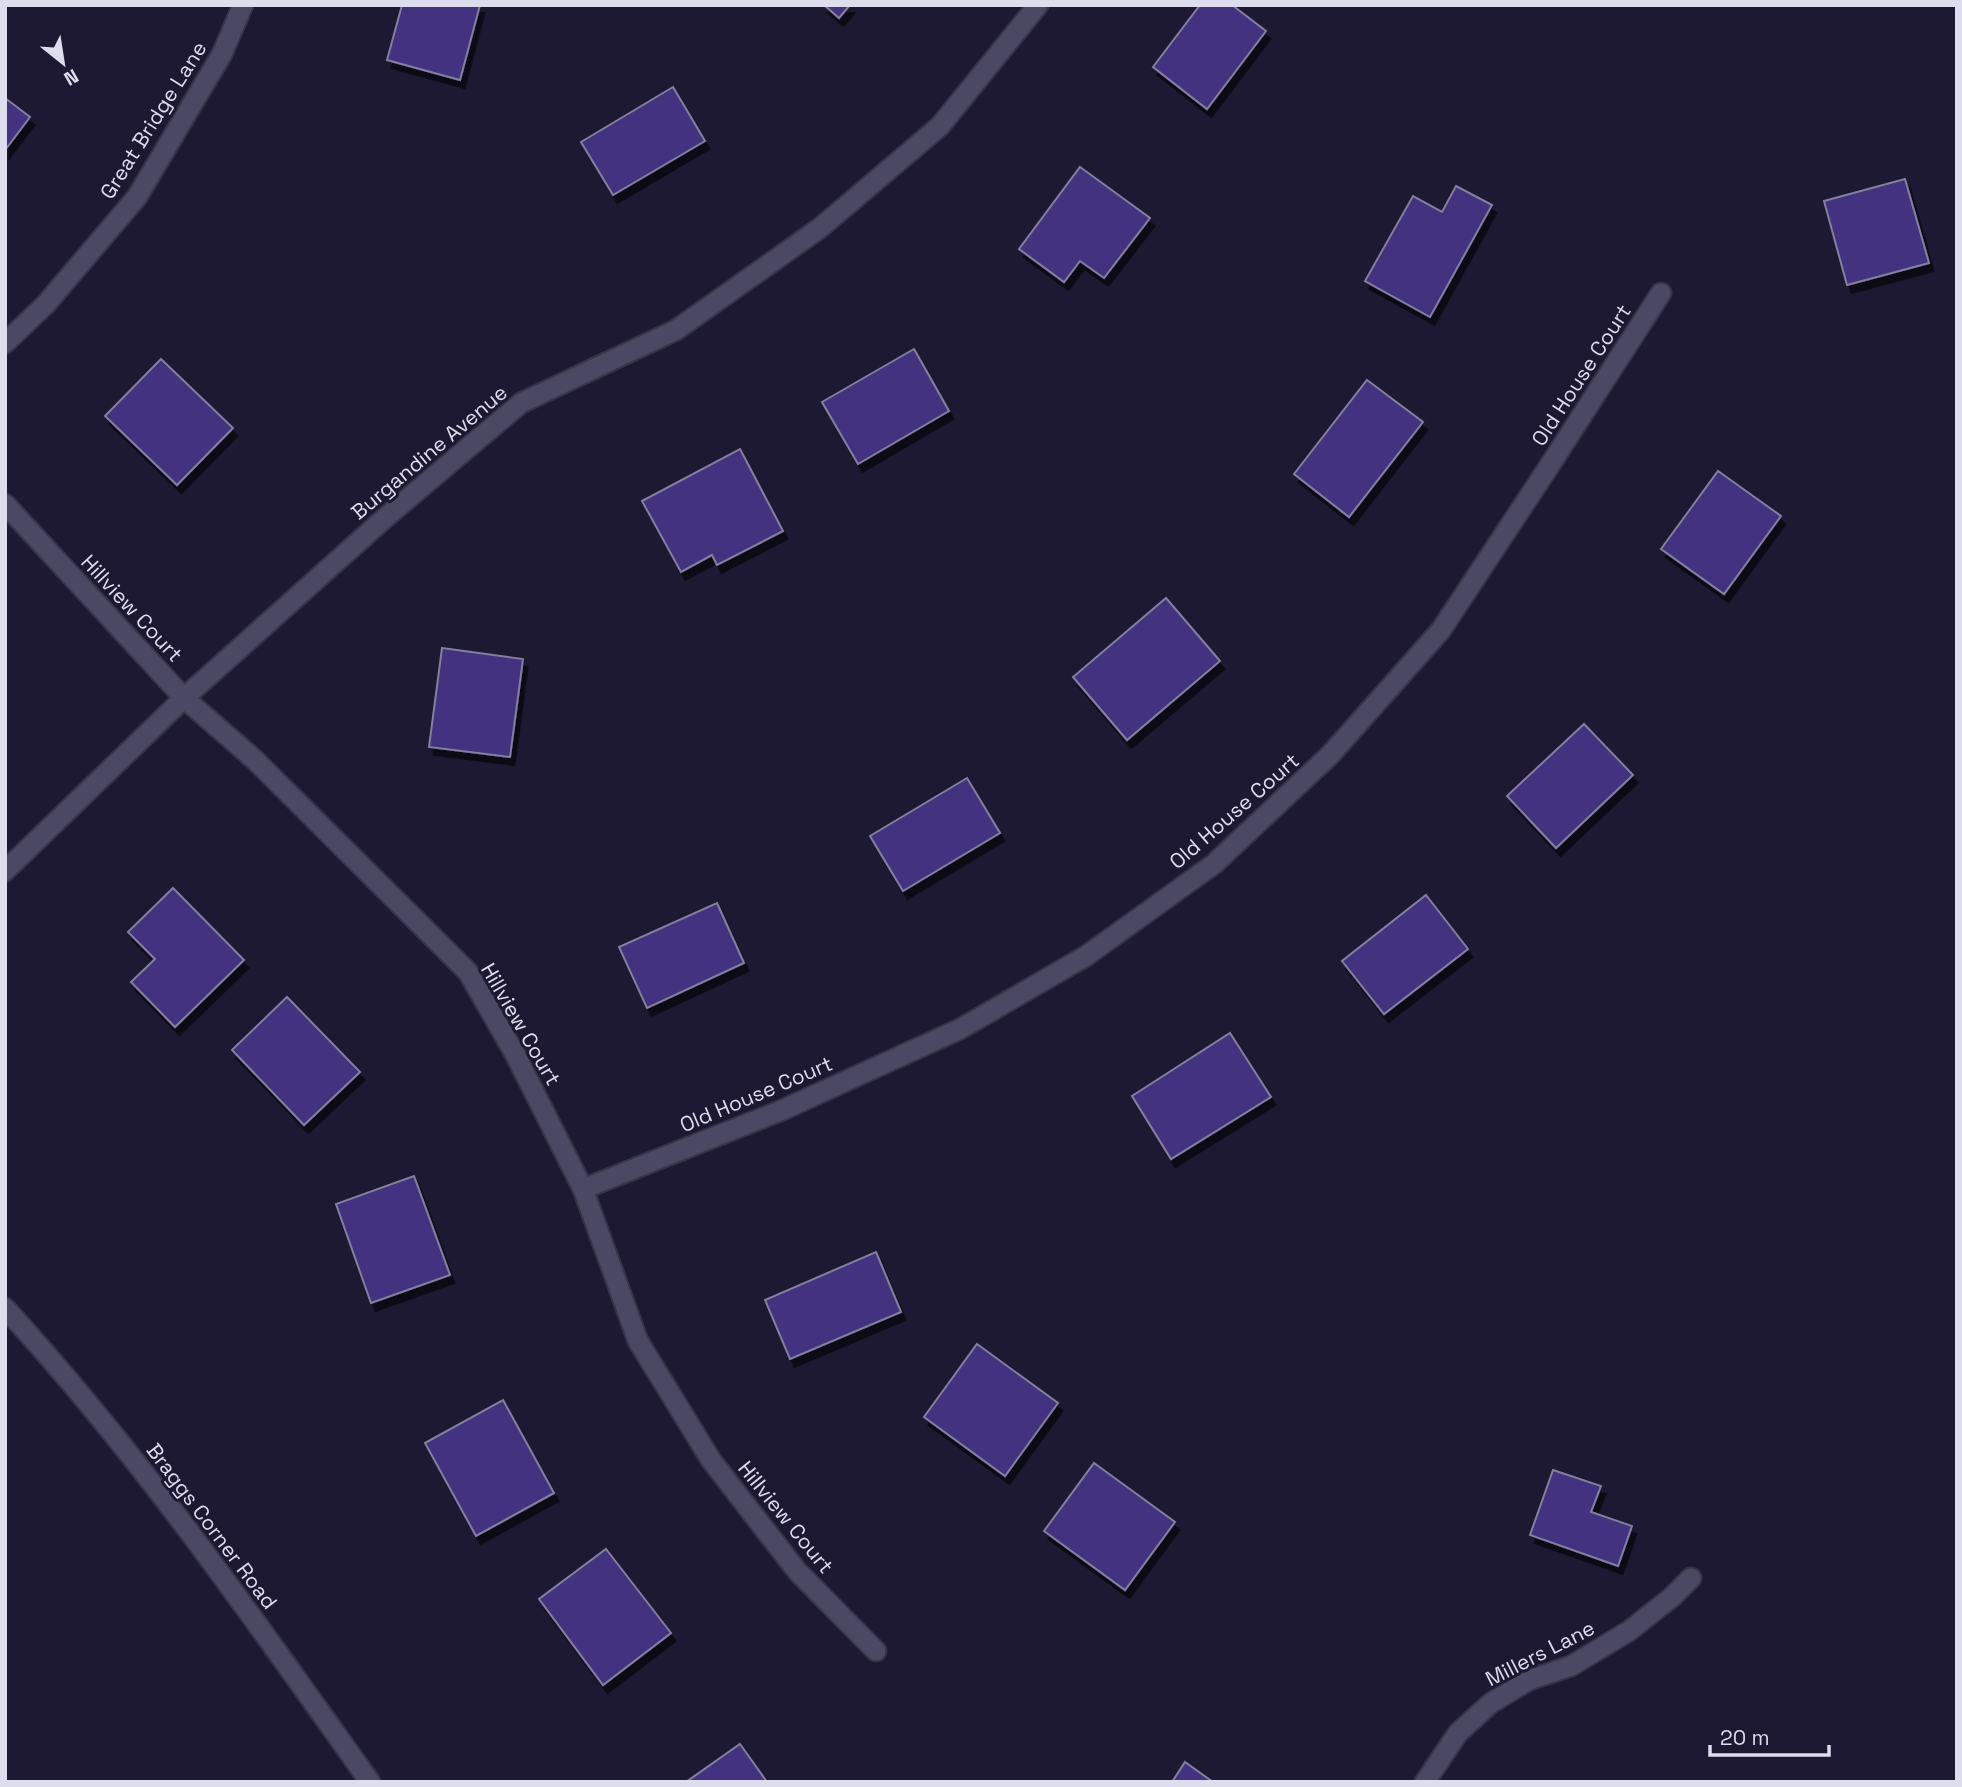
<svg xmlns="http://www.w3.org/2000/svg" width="1962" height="1787" viewBox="0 0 1962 1787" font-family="'Space Grotesk',sans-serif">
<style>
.building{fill:#42307f;stroke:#827f9f;stroke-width:2;filter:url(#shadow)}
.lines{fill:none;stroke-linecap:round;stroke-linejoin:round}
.minor-casing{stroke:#373448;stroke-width:23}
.tertiary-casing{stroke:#373448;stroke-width:23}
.minor{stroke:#4b4864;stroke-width:19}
.tertiary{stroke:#4b4864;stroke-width:19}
.labels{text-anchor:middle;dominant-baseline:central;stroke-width:6;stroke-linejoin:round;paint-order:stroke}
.street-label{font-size:21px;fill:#deddee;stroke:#1d1932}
</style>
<defs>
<filter id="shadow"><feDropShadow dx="4.5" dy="8" stdDeviation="0" flood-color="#0009"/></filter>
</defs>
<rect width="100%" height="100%" fill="#1d1932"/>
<g class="building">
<polygon points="402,5 480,5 460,80 387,60"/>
<polygon points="824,5 850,5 839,18"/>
<polygon points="1200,5 1232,5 1266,31 1207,109 1153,67"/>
<polygon points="673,87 705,141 613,195 581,142"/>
<polygon points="5,98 30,117 5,150"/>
<polygon points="1080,167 1150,218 1104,278 1080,261 1064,282 1019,249"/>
<polygon points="1905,179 1929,263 1847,285 1824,201"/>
<polygon points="1456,186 1492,205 1430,317 1365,281 1413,196 1442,212"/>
<polygon points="914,349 949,411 858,464 822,402"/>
<polygon points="161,359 233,428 177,485 105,416"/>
<polygon points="1367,380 1423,422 1349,517 1294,474"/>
<polygon points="740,449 783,531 717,565 712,555 681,572 642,501"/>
<polygon points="1718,471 1781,516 1724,594 1661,549"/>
<polygon points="1166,598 1220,661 1127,740 1073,677"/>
<polygon points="442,648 523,659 510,757 429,747"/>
<polygon points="1584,724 1633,775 1556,848 1507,796"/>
<polygon points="967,778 1000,833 903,891 870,836"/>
<polygon points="173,888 244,960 175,1027 131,982 155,959 128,932"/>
<polygon points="1426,895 1468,949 1384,1014 1342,961"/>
<polygon points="717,903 744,963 647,1008 619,947"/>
<polygon points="287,997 360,1072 304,1125 232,1050"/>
<polygon points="1230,1033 1271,1097 1171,1159 1132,1096"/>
<polygon points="414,1176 450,1275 371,1303 336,1204"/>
<polygon points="876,1252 901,1312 790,1359 765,1300"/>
<polygon points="977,1344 1058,1403 1005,1476 924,1417"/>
<polygon points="503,1400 554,1493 476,1536 425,1443"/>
<polygon points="1094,1463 1175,1522 1125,1590 1044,1531"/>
<polygon points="1553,1470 1601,1486 1591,1512 1632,1526 1618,1566 1530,1535"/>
<polygon points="606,1549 671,1633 603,1685 539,1599"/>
<polygon points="740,1744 767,1782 686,1782"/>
<polygon points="1185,1762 1213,1782 1172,1782"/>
</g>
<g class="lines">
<defs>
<g id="minor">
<polyline points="5,343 46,304 137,197 222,54 243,5"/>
<polyline points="5,504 184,698 255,760 468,972 515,1054 583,1189 638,1341 711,1460 797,1571 876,1651"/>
<polyline points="583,1189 780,1111 960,1029 1086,956 1214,864 1331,754 1441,630 1548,468 1661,293"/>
<polyline points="1425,1782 1458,1733 1491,1703 1529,1680 1571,1666 1629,1631 1672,1597 1691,1578"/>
</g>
<g id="tertiary">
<polyline points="5,871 184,698 386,517 521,403 676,330 820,228 940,126 1038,5"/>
<path d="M5 1308C140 1455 254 1619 370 1782"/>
</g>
</defs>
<use href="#minor" class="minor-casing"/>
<use href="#tertiary" class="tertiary-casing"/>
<use href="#minor" class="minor"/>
<use href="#tertiary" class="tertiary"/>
</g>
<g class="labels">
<g class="street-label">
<text transform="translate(153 120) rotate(-58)">Great Bridge Lane</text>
<text transform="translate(1581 375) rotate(-57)">Old House Court</text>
<text transform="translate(429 452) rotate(-40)">Burgandine Avenue</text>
<text transform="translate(132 608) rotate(47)">Hillview Court</text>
<text transform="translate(1234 811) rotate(-41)">Old House Court</text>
<text transform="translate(521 1024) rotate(60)">Hillview Court</text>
<text transform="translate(756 1094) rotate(-23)">Old House Court</text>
<text transform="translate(786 1517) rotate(51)">Hillview Court</text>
<text transform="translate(212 1526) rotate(53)">Braggs Corner Road</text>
<text transform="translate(1540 1653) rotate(-27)">Millers Lane</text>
</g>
</g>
<rect width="1962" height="1787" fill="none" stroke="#deddee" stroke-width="14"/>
<g transform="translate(63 63) rotate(150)" stroke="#1d1932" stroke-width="5" paint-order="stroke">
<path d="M0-5L12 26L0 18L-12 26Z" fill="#deddee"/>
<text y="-10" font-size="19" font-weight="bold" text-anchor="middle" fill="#deddee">N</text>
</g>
<path d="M1710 1745v10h119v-10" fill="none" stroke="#deddee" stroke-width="3.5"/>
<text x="1720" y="1745" font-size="21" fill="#deddee" stroke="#1d1932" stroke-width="5" paint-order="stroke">20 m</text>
</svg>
